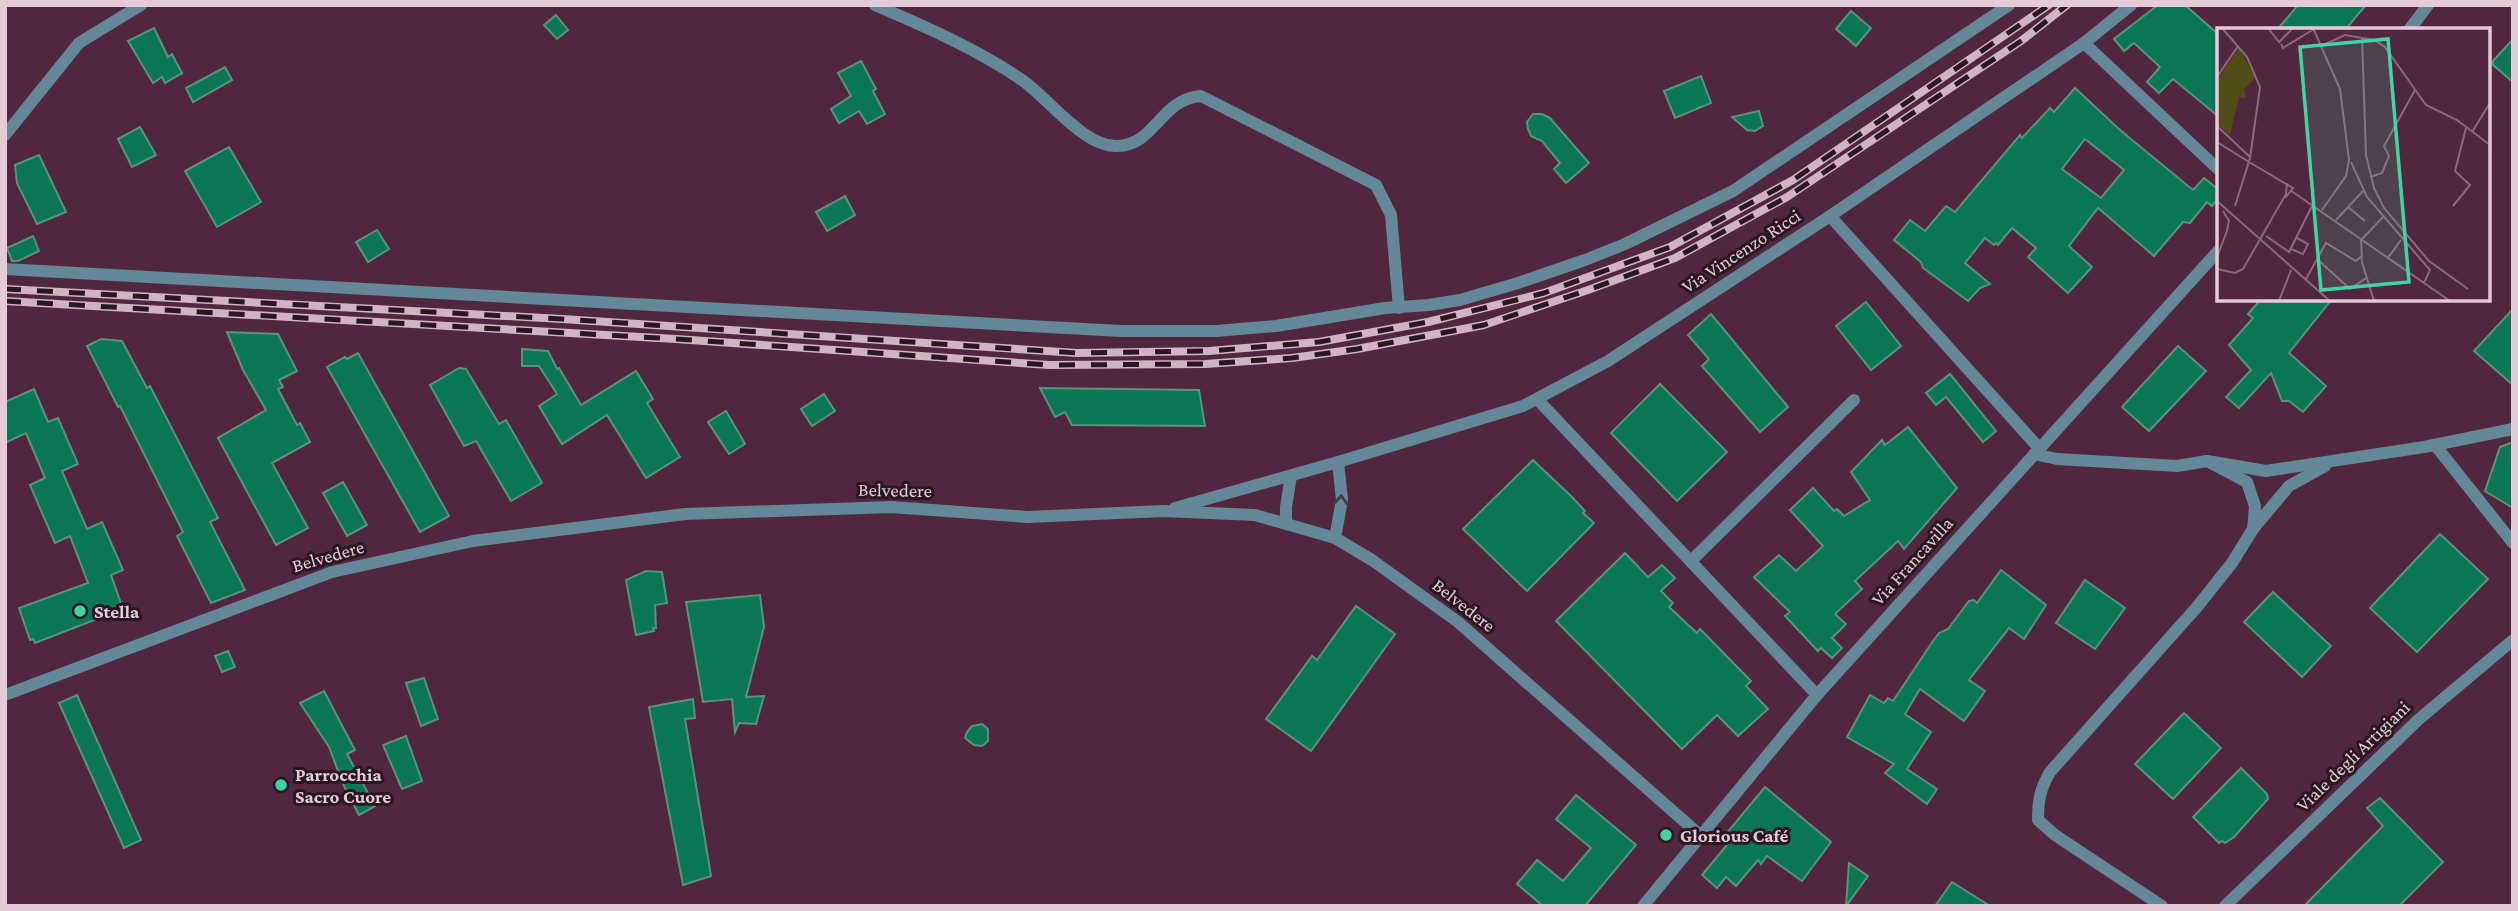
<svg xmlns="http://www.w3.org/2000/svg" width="2518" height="911" viewBox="0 0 2518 911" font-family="'Crimson Pro',serif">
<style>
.building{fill:#0c7757;stroke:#5a927a;stroke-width:2;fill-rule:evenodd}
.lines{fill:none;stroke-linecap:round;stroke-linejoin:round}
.minor{stroke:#648897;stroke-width:12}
.rail-casing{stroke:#d0b4c3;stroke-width:8}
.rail{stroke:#2a1722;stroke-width:5;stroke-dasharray:16;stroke-linecap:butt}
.oneway{stroke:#3e3f4b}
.poi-dot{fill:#41d4a1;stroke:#2a1722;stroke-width:2.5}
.labels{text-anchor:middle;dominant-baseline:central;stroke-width:6;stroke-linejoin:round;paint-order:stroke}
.street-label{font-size:19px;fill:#e4cad7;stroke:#2a1722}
.poi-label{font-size:19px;font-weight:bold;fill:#e4cad7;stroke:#2a1722;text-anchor:start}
.inset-road{fill:none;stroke:#8b687c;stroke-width:2}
.view{fill:#41d4a1;fill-opacity:0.15;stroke:#41d4a1;stroke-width:3.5}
.inset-edge{fill:none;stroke:#e4cad7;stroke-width:3.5}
</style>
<rect width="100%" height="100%" fill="#50273f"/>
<g class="building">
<polygon points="2158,5 2185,5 2219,35 2219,117 2173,79 2159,93 2147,82 2160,67 2134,43 2124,51 2114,39"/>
<polygon points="2298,5 2366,5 2345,30 2277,30"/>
<polygon points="1851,11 1871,28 1856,46 1836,29"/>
<polygon points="556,15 568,30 557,39 544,25"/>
<polygon points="154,28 168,57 172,54 182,73 165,83 162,77 153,83 128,41"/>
<polygon points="2513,39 2513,82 2493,65 2493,61"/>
<polygon points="861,61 876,89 873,91 885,114 867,124 859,111 839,123 831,109 851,96 838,73"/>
<polygon points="225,67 232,80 193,102 186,88"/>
<polygon points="1701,76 1711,103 1675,118 1664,91"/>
<path d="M2075 88 2120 130 2193 190 2204 178 2219 190V197L2212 206 2207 202 2190 223 2183 222 2154 256 2098 208 2069 246 2092 267 2068 293 2028 257 2036 248 2012 228 1998 245 1996 243 1994 245 1985 238 1965 263 1990 284 1980 288 1968 301 1923 268 1921 262 1894 240 1910 220 1925 231 1946 206 1955 212 2020 135 2022 138 2050 108 2054 112ZM2085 139 2124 170 2101 198 2062 169Z"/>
<polygon points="1759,111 1763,126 1755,131 1747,130 1732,117"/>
<polygon points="1533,114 1542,114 1550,118 1589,163 1566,183 1554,169 1560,163 1542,141 1531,136 1528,129 1527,122"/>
<polygon points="140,127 156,155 132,167 118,139"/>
<polygon points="229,147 261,202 217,227 185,171"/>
<polygon points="39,155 66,212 37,224 17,183 15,165"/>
<polygon points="845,196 855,215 827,231 816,212"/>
<polygon points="377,230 389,249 368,262 356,242"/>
<polygon points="33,236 39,251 18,261 12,261 7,248"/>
<polygon points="2261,299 2332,299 2289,353 2326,386 2303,412 2289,401 2282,401 2271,373 2239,408 2226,397 2251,370 2229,345 2253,318 2248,314"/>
<polygon points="1866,302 1901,346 1871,370 1836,326"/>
<polygon points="2513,309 2513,385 2474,351"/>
<polygon points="1711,314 1788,407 1760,432 1702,366 1709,359 1688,335"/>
<polygon points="227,332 278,334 297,371 279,380 283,387 278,389 297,425 300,423 310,442 272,463 308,528 276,545 218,438 266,410 243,370"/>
<polygon points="101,339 122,341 147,388 150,386 218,518 210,522 245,590 211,603 177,536 183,532 120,406 118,407 87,346"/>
<polygon points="2178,346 2206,371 2149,431 2122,407"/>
<polygon points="522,349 548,351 557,369 559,368 581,405 636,371 653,399 647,403 680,457 646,478 607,415 562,444 539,406 557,394 539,366 522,366"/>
<polygon points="358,353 449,516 420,532 327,367 345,357 347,359"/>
<polygon points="459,368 466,369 499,424 506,420 542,483 511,501 476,441 464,446 430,385"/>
<polygon points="1950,374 1996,431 1983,442 1946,397 1936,405 1926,393"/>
<polygon points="1660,384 1727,452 1677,501 1611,433"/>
<polygon points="1040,388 1199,390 1205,426 1072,425 1065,412 1055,417"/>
<polygon points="34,389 48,422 58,418 78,464 62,471 87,529 102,522 123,570 111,575 123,609 35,643 33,639 30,640 19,608 88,583 70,536 55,543 30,485 45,478 26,433 5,443 5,402"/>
<polygon points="824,394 835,411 812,426 801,409"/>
<polygon points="726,411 745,444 729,454 708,422"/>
<polygon points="1908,427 1957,488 1904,549 1898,541 1855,581 1862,589 1835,614 1846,624 1832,638 1842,648 1832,658 1821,648 1818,651 1785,616 1790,612 1754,577 1779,555 1796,571 1823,546 1790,510 1813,488 1834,511 1837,509 1844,516 1870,500 1851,472 1882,440 1885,445"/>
<polygon points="2513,442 2513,508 2485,491 2500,447"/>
<polygon points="1533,460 1573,498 1585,511 1583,513 1594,523 1527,591 1463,529"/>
<polygon points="343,482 367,525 347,536 323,493"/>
<polygon points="2440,534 2488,579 2417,652 2370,608"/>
<polygon points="1625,553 1648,577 1662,565 1675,578 1661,591 1673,603 1669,607 1697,633 1700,629 1751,681 1746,686 1768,709 1738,736 1717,715 1682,749 1556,621"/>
<polygon points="2001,570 2046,605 2024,639 2009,628 1969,680 1985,691 1964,721 1920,689 1905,714 1931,732 1907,769 1937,789 1927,804 1885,773 1894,764 1847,737 1870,695 1884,703 1888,698 1893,701 1933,641 1939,633 1948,629 1969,601 1974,600 1977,603"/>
<polygon points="646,571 662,572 667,603 655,605 656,628 653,628 654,631 636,635 626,580"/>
<polygon points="2085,580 2125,608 2095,649 2056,623"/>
<polygon points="2273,592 2331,646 2302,677 2244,622"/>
<polygon points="760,595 764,627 746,697 764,696 756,724 739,723 735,732 732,699 703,702 686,602"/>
<polygon points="1356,606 1395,634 1311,751 1266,719 1312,656 1317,660"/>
<polygon points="228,651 235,667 222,672 215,656"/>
<polygon points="424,678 438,719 421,726 406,683"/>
<polygon points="324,691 355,750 347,754 375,806 359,815 343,784 329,747 300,703"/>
<polygon points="77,695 141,840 124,848 59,703"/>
<polygon points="693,699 695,718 685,719 711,876 683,885 649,707"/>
<polygon points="2184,713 2221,748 2173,799 2135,764"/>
<polygon points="982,724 988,729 988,741 982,746 974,745 965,738 967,732 972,726"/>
<polygon points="406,736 422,781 402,789 383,745"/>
<polygon points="2241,768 2267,794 2268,799 2234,837 2225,843 2222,841 2219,843 2193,817"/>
<polygon points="1765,787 1831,842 1802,881 1767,856 1761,864 1758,860 1736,886 1726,877 1717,888 1702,875 1732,839 1726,834"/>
<polygon points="1576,795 1636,845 1585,906 1543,906 1517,884 1537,860 1563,881 1591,848 1556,819"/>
<polygon points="2380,798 2443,862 2399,906 2304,906 2383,826 2367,808"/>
<polygon points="1849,863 1868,876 1846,906"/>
<polygon points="1952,882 1990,906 1935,906"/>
</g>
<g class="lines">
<g class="minor">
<path d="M875 5C926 27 977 49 1022 80 1049 99 1084 147 1117 146 1156 145 1160 99 1201 96L1376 185 1391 215 1399 308"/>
<polyline points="2409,30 2428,5"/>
<polyline points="2084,43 2219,170"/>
<polyline points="5,135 79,43 141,5"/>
<polyline points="1830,216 2039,448"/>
<polyline points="5,269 1121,331 1216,331 1276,326 1385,308 1429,305 1460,300 1518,283 1585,260 1625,244 1733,191 2009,5"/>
<polyline points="1537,399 1817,695"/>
<polyline points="2435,445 2513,543"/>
<polyline points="2034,454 2057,459 2177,466 2207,461 2266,471 2424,447 2513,429"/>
<polyline points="1175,508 1338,462 1523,406 1608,361 1830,216 2084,43 2131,5"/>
<polyline points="1286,523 1286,507 1291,476"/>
<polyline points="2253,529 2289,486 2325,466"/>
<polyline points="1335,538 1342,500 1338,462"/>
<polyline points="1691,561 1854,400"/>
<polyline points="5,695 332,572 473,541 685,514 891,507 1028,517 1163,511 1255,515 1335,538 1372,560 1458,622 1701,836"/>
<polyline points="1643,906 1817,695 2219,250"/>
<path d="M2162 906 2055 835 2038 820C2038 801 2040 789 2050 772L2197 607 2232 563 2253 529 2255 506 2247 482 2207 461"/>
<polyline points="2225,906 2418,720 2513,640"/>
</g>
<defs>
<g id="rail">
<polyline points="5,289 562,319 1077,353 1209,351 1319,342 1428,322 1544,293 1670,247 1793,180 2049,5"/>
<polyline points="5,301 676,339 1049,365 1205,364 1292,358 1357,349 1484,325 1588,290 1675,258 1787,197 2021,41 2067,5"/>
</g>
</defs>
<use href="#rail" class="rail-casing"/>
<use href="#rail" class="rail"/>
</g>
<defs><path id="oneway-chevron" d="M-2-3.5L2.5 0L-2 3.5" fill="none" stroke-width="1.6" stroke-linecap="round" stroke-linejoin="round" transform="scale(1.75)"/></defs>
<use class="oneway" href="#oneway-chevron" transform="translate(1341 500) rotate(-87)"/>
<g class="poi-dot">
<circle cx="80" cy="611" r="7"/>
<circle cx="281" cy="785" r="7"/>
<circle cx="1666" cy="835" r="7"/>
</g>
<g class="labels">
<g class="street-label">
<text transform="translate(1741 251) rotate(-33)">Via Vincenzo Ricci</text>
<text transform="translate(895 490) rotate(1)">Belvedere</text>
<text transform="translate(328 556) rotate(-16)">Belvedere</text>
<text transform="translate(1912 561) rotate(-48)">Via Francavilla</text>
<text transform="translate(1464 605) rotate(38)">Belvedere</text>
<text transform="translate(2353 756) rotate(-44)">Viale degli Artigiani</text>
</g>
<g class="poi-label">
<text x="94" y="611">Stella</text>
<text x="295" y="774">Parrocchia<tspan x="295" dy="22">Sacro Cuore</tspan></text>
<text x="1680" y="835">Glorious Café</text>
</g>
</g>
<g transform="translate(2217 28)">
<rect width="273" height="273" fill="#50273f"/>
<path d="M22 20 38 50 27 61 29 70 22 69 13 107 0 96V52Z" fill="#514d17"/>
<path class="inset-road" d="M5 0 30 29 43 59 33 130 18 178M51 0 62 14 76 0M96 0 123 61 132 132 129 148 105 182M145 9 149 127 157 160 167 180 212 233 251 261M64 16 66 20 97 1M104 18 128 7 157 12 168 19 209 77 240 92 273 117M0 49 21 18M0 98 33 129M255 104 273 75M0 114 32 134M32 134 76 160 68 170M134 134 150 169 213 242 207 255M153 149 165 145 172 128 167 118 198 62M73 162 233 273M0 173 113 273M236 178 253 157 238 143 249 100M131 179 148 193M6 183 12 193 10 203M119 192 146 163M49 208 72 224 96 176M144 211 145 234 157 273M145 211 166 189M74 221 86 226 91 216 80 210M0 229 10 203M100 231 133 261 149 250M170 231 184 212M0 241 18 245 26 241 69 166 70 155M89 251 109 215 139 233 145 228M62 273 74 242"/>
<path class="view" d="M171 11 192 254 104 262 83 19Z"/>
<rect width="273" height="273" class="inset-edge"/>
</g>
<rect width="2518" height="911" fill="none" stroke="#e4cad7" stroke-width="14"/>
</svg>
